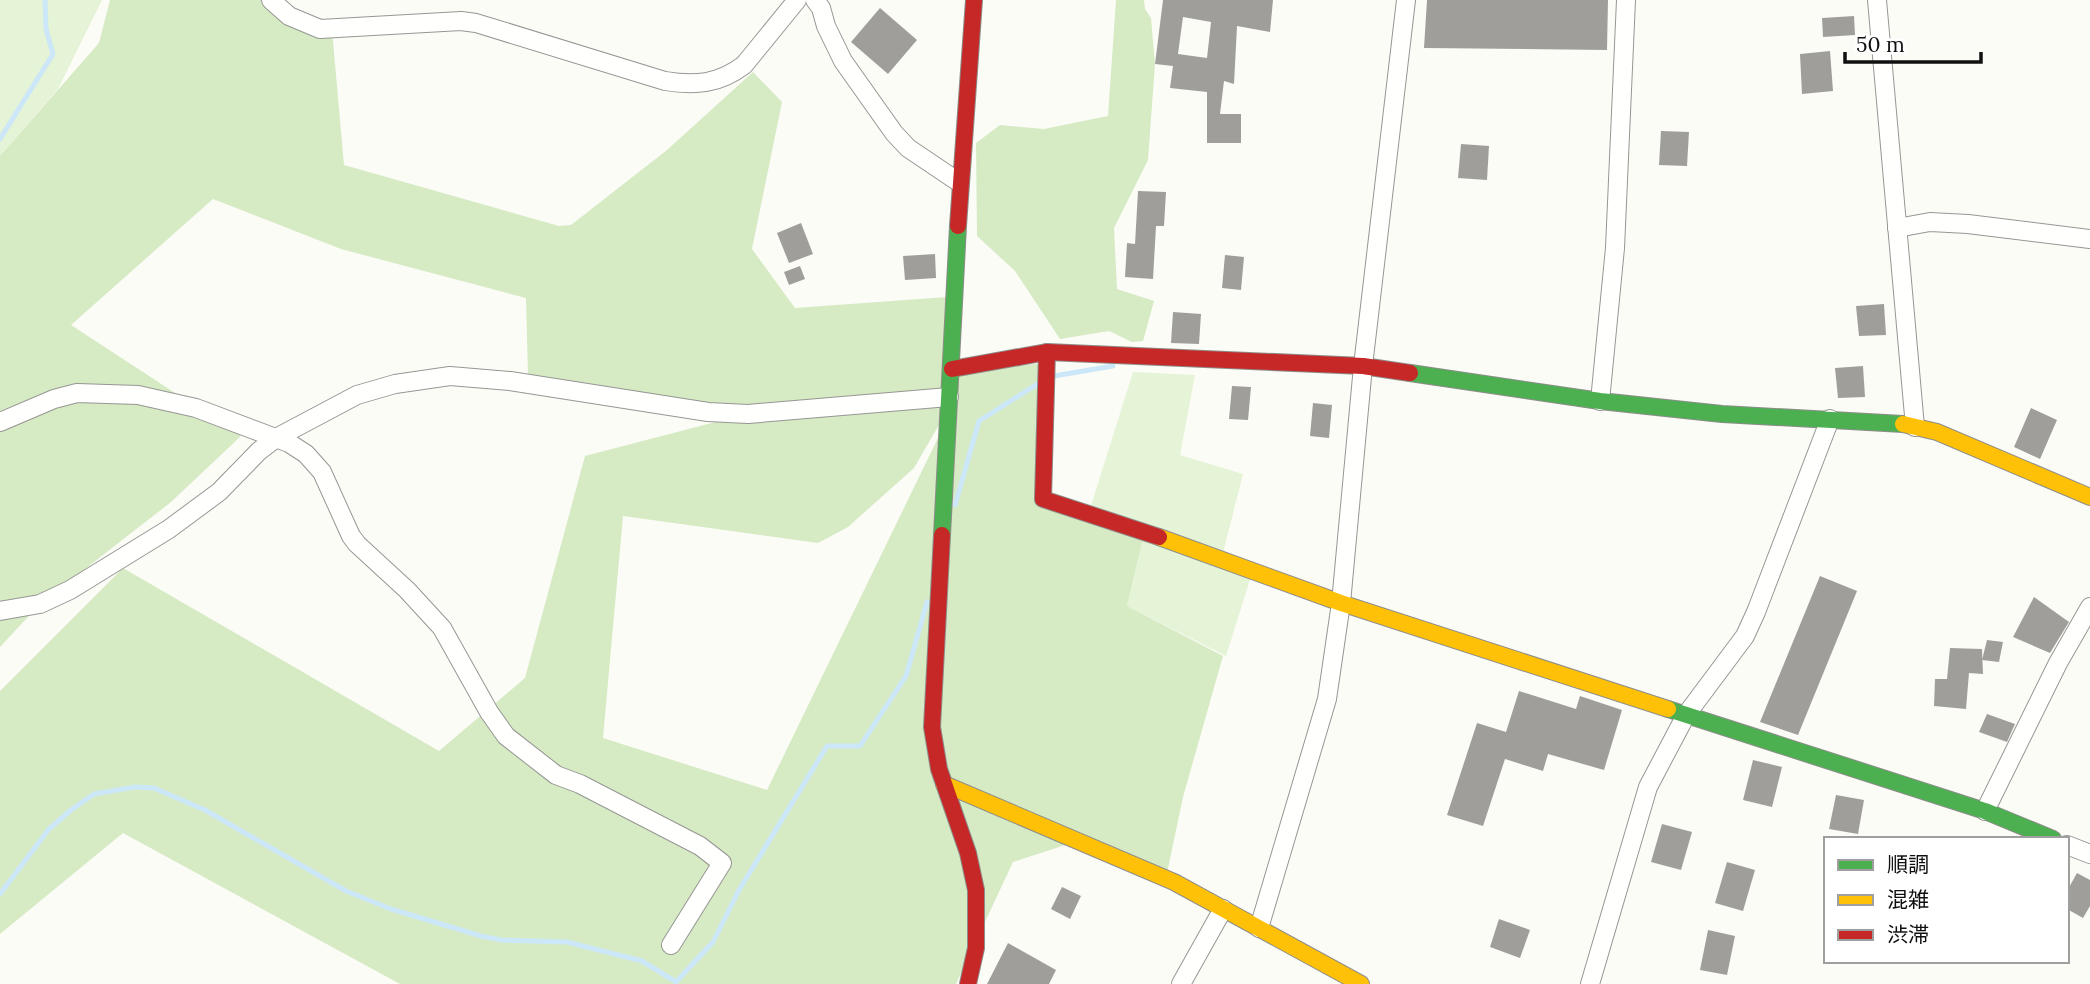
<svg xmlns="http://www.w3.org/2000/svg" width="2090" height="984" viewBox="0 0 2090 984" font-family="Lora,'Noto Sans JP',serif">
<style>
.green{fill:#e5f3d6}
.forest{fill:#d6eac4}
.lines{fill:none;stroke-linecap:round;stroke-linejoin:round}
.stream{stroke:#cce7f8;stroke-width:5}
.building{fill:#a09e9b;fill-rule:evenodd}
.street-casing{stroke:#969694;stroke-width:20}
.fast-casing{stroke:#8d8d8b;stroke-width:18}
.slow-casing{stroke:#8d8d8b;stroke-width:18}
.jam-casing{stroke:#8d8d8b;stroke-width:18}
.street{stroke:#fffffe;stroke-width:18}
.fast{stroke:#4caf50;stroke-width:16}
.slow{stroke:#ffc107;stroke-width:16}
.jam{stroke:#c62828;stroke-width:16}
</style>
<rect width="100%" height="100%" fill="#fcfcf7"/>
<g class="green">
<polygon points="0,0 102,0 58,89 0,156"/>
<polygon points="1133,372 1195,375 1180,455 1243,474 1223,553 1089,512"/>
<polygon points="1144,534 1252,573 1226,656 1127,606"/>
</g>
<g class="forest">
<polygon points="110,0 275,0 332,30 344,165 559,226 571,225 667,150 753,72 782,102 752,249 795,308 947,297 947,411 914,468 848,527 818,543 623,516 603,738 767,790 953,407 958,373 1044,363 1039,502 1144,534 1127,606 1223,656 1183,797 1166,878 1081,840 1013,862 956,984 400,984 123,833 0,934 0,691 123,568 439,751 525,678 585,456 746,414 528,376 526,298 341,249 213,199 71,325 241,436 171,502 40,604 0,647 0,156 99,43"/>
<polygon points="1116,0 1144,0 1145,9 1151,18 1155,64 1148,160 1114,228 1117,289 1154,301 1143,341 1132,342 1109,331 1060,339 1015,271 977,236 976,143 1000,125 1044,129 1108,116"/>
</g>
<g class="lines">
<g class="stream">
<polyline points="0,139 53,54 46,29 45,0"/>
<polyline points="1054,376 1113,366"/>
<polyline points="955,505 979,421 1039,383"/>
<polyline points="0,894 49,829 71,810 94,794 135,787 154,788 205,810 346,891 391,909 481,936 501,940 567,942 642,961 676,982 713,942 739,890 827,746 860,746 906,676 927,602"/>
</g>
</g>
<g class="building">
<path d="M1163 0H1273L1270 32 1237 26 1234 84 1224 81 1220 114H1241V143H1207V92L1170 88 1173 66 1155 64ZM1183 17 1211 22 1207 58 1178 54Z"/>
<polygon points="1427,0 1608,0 1607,50 1424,48"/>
<polygon points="880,8 917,40 888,74 851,42"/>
<polygon points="1854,16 1855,35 1823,37 1822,18"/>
<polygon points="1830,51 1833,91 1802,94 1800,54"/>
<polygon points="1661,131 1689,132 1687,166 1659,165"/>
<polygon points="1461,144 1489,146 1487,180 1458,178"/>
<polygon points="1138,191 1166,192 1164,226 1156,226 1153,279 1125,277 1127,243 1135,244"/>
<polygon points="801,223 813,254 789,263 777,233"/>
<polygon points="935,254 936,278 905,280 903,256"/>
<polygon points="1225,255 1244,257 1241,290 1222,288"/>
<polygon points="800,266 805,279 789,285 784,272"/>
<polygon points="1884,304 1886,335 1859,336 1856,306"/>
<polygon points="1173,312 1201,314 1199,344 1171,343"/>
<polygon points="1863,366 1865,397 1838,398 1835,368"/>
<polygon points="1232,386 1251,387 1248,420 1229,419"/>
<polygon points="1313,403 1332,405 1329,438 1310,436"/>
<polygon points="2031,408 2057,420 2040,459 2014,447"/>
<polygon points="1820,576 1857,591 1798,735 1760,722"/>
<polygon points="2034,597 2069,622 2050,653 2013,637"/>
<polygon points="1987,640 2003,642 1999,662 1982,660"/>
<polygon points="1950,648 1982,649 1983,674 1969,673 1966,709 1934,706 1935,679 1947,679"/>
<polygon points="1519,691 1576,709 1580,696 1622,710 1604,770 1548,754 1543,771 1505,759 1483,826 1447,815 1477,723 1506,732"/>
<polygon points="1987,714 2015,724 2007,742 1979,732"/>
<polygon points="1753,760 1782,767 1772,807 1743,800"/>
<polygon points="1836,795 1864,800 1858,834 1829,829"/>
<polygon points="1662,824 1692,832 1681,870 1651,862"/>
<polygon points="1727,862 1755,870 1743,911 1715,903"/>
<polygon points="2077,873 2090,880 2090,906 2083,918 2067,909 2067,891"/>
<polygon points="1062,887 1081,896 1070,919 1051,909"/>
<polygon points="1499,919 1530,930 1520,958 1490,947"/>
<polygon points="1708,930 1735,936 1727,975 1700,970"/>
<polygon points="1008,943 1056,970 1049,984 987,984"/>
</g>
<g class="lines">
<defs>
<g id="street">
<path d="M271 0 289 16 320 29 461 21 476 23 665 81C695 86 719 84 744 65L797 0"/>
<polyline points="815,0 821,8 826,26 843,61 894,133 908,148 960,183"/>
<polyline points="1877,0 1915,427"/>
<polyline points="1897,228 1930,222 1968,224 2090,239"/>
<polyline points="1600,401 1615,248 1626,0"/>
<polyline points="0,422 54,399 77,393 138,395 196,408 289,443 306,454 322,472 351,536 357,544 407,590 442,628 489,712 506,736 556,775 580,784 700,846 722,863 671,945"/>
<polyline points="0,611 40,604 70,590 169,529 219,492 259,451 276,438 357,395 395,384 450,376 510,381 708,412 748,414 949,397"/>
<polyline points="1985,811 2058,663 2090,607"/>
<polyline points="2067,845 2090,854"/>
<polyline points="1259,928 1327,699 1341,603 1363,366 1406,0"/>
<polyline points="1181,984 1223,909"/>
<polyline points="1590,984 1648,787 1686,715 1745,636 1756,612 1830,419"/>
</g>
<g id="fast">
<polyline points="1410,373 1600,401 1722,414 1903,424"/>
<polyline points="942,535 958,226"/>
<polyline points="1668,709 1985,811 2053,839"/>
</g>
<g id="slow">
<polyline points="1903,424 1937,432 2090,497"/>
<polyline points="1159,537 1341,603 1668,709"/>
<polyline points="944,784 1174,882 1361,984"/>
</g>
<g id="jam">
<polyline points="958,226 974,0"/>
<polyline points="1047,352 1043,499 1159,537"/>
<polyline points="952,369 1047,352 1363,366 1410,373"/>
<polyline points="942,535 932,727 939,769 968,853 976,890 976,948 968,984"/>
</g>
</defs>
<use href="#street" class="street-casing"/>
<use href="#fast" class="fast-casing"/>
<use href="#slow" class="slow-casing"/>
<use href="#jam" class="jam-casing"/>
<use href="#street" class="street"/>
<use href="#fast" class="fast"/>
<use href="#slow" class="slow"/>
<use href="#jam" class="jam"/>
</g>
<rect x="1824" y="837" width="245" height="126" fill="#ffffff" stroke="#9f9f9f" stroke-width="2"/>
<rect x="1838" y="860" width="35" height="10" fill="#4caf50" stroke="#9f9f9f" stroke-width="2"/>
<text x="1887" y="872" font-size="21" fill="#101010">順調</text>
<rect x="1838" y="895" width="35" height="10" fill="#ffc107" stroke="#9f9f9f" stroke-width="2"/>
<text x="1887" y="907" font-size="21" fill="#101010">混雑</text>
<rect x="1838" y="930" width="35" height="10" fill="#c62828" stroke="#9f9f9f" stroke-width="2"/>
<text x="1887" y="942" font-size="21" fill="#101010">渋滞</text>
<path d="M1845 52v10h136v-10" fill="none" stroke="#101010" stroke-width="3.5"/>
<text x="1856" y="52" font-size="21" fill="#101010" stroke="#ffffff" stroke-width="5" paint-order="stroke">50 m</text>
</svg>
